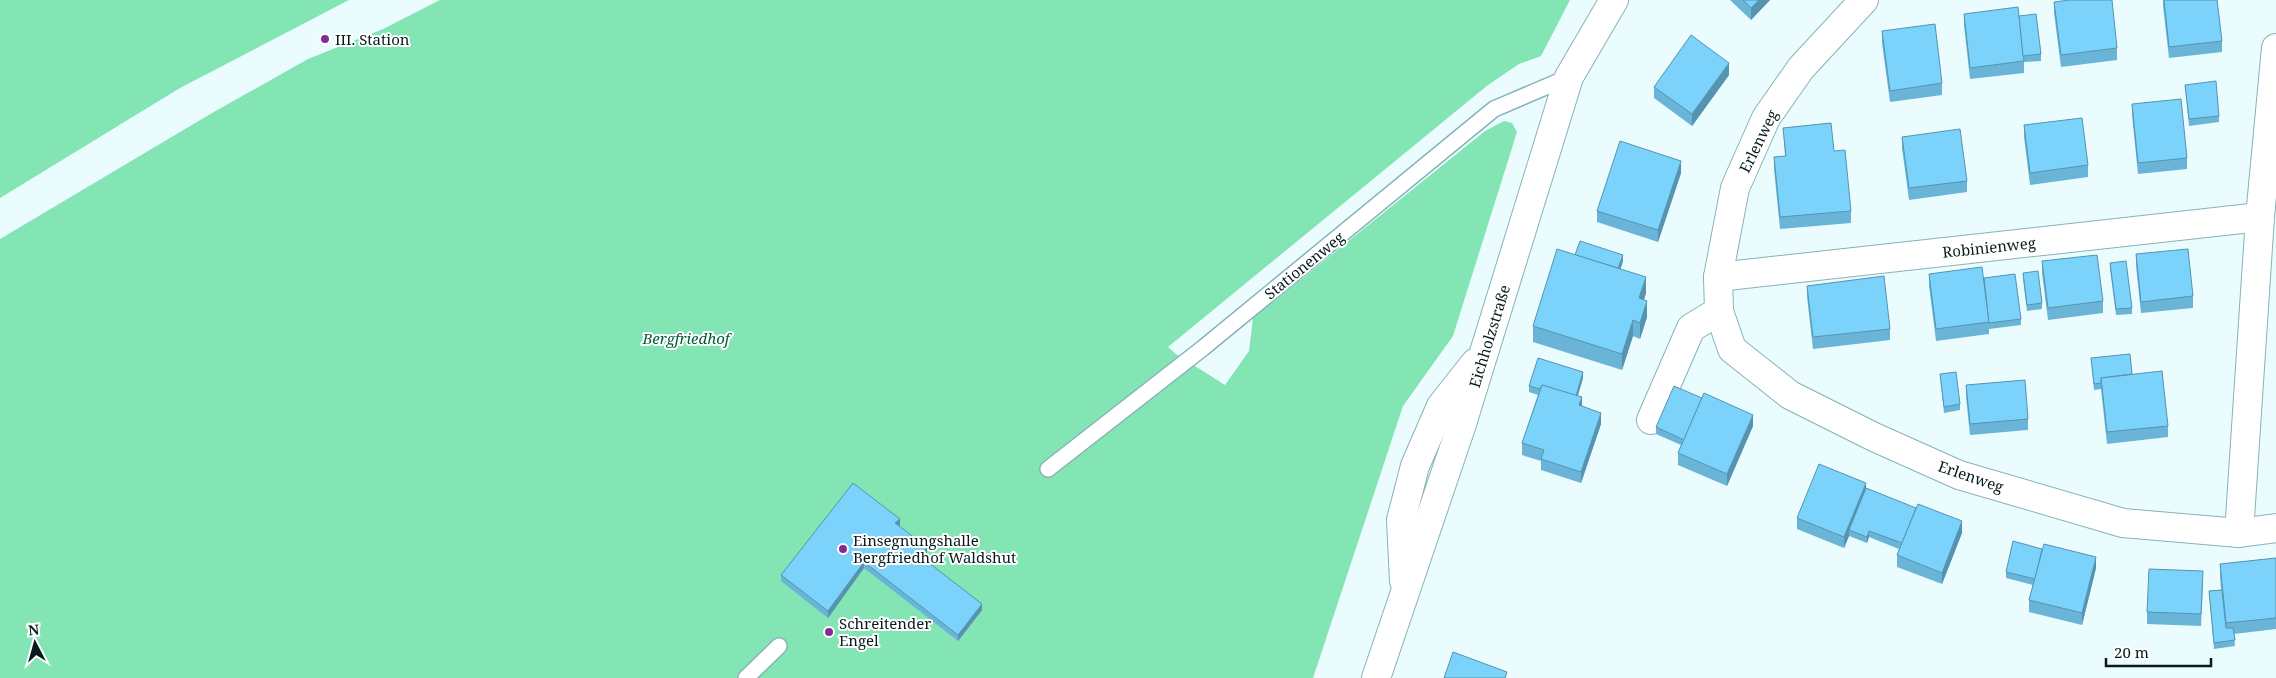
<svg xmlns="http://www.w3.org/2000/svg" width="2276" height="678" viewBox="0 0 2276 678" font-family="'Noto Serif',serif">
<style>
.green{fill:#83e5b3}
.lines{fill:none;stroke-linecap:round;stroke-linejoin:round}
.lane-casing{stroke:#86b3b9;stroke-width:18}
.street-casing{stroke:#86b3b9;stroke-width:30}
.lane{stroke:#fff;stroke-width:15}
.street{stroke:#fff;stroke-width:28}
.wall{fill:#6ab5d7}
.shaded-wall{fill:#5693af}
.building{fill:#7bd2fa;stroke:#5693af}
.poi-dot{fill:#852b97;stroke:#fff;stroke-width:2}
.labels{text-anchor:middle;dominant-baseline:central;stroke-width:4;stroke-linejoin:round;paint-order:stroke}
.poi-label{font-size:15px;fill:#081a1c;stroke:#fff;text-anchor:start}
.street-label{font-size:15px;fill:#081a1c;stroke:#fff}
.park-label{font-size:15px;font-style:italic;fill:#005938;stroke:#fff}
</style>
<rect width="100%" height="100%" fill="#eafcfe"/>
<g class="green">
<polygon points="0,0 349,0 180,88 0,198"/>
<polygon points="440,0 1570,0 1541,56 1519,64 1488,85 1168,347 1176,354 1225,385 1249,351 1253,318 1485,131 1504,121 1512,123 1517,132 1453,336 1403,406 1313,678 0,678 0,239 212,113 308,59 383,29"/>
</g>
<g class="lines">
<defs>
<g id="lane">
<polyline points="1048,469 1203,348 1494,109 1569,77"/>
<polyline points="746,678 779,646"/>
</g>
<g id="street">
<polyline points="1864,0 1801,68 1766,118 1735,188 1718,277 1719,311 1732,349 1790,395 1874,437 1959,475 2123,523 2239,533 2276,528"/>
<polyline points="1718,277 2260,217"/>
<polyline points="1651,420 1691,328 1719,311"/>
<polyline points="2239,533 2260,217 2276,48"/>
<polyline points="1404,581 1401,520 1415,466 1441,406 1475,363"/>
<polyline points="1376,678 1461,427 1569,77 1614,0"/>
</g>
</defs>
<use href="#lane" class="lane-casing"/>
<use href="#street" class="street-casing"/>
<use href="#lane" class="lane"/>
<use href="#street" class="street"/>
</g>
<g class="wall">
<polygon points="1730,0 1770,0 1751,20"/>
<polygon points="2163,0 2217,0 2222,41 2222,52 2169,58 2163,6"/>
<polygon points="2054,2 2117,48 2117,60 2061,67 2054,13"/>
<polygon points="1964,14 2019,16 2041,54 2041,61 2024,62 2024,73 1970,79 1964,25"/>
<polygon points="1882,31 1942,83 1942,95 1890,102 1882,43"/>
<polygon points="1729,75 1692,126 1654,98 1654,87"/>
<polygon points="2185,85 2219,116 2219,122 2189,126"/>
<polygon points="2132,104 2187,158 2187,169 2138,174 2132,115"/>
<polygon points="2024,125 2088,165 2088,177 2030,185 2024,137"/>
<polygon points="1783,128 1834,151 1851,211 1851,223 1780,229 1774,169 1774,157 1785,156"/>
<polygon points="1902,137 1967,181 1967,192 1909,200 1902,148"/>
<polygon points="1681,173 1658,242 1597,222 1597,211"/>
<polygon points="2136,254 2193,296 2193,308 2141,313 2136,266"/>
<polygon points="1575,255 1623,261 1620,269 1646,293 1644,300 1647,317 1640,339 1633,336 1622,370 1533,342 1533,326"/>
<polygon points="2042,261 2103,301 2103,313 2048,320 2042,273"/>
<polygon points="2110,263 2132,308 2132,314 2116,315 2110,269"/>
<polygon points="2023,273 2042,303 2042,309 2027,311 2023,279"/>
<polygon points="1929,274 1984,278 2021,319 2021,325 1989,329 1989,334 1936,341 1929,286"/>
<polygon points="1807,286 1890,329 1890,340 1813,349 1807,297"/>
<polygon points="2091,358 2132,374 2168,426 2168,437 2107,444 2101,389 2094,390"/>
<polygon points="1940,374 1960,404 1960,410 1944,413"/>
<polygon points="1583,378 1578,396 1582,406 1601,424 1581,483 1541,470 1541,461 1522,455 1522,443 1538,395 1529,392 1529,386"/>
<polygon points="1966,385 2028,419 2028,430 1970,435 1966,397"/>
<polygon points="1753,426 1727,486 1678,465 1678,453 1681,445 1656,434 1656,427"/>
<polygon points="1797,518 1962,533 1942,584 1897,567 1897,555 1899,549 1869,537 1867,543 1849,536 1844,548 1797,529"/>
<polygon points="900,525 899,526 927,553 923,559 982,610 958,641 864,568 828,618 781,581 781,575"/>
<polygon points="2276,558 2276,629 2234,634 2235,646 2214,649 2209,591 2221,590 2220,576 2220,564"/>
<polygon points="2096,568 2082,625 2029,612 2029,600 2033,585 2006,578 2006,572"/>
<polygon points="2203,583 2201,626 2147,624 2147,612"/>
</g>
<g class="shaded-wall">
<polygon points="1759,0 1770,0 1751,20 1751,8"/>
<polygon points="1729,63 1729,75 1692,126 1692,114"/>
<polygon points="1681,161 1681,173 1658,242 1658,230"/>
<polygon points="1623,255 1623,261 1616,284 1616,278"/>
<polygon points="1646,277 1646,293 1639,314 1639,298"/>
<polygon points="1647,301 1647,317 1640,339 1640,323"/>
<polygon points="1633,320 1633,336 1622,370 1622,354"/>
<polygon points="1583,372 1583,378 1574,406 1574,400"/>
<polygon points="1582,397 1582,409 1579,405"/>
<polygon points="1601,413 1601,424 1581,483 1581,472"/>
<polygon points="1753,415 1753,426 1727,486 1727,474"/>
<polygon points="1866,483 1866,494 1849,530 1849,536 1844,548 1844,537"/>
<polygon points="900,519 900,525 895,529 895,523"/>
<polygon points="1962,521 1962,533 1942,584 1942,573"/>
<polygon points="1869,531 1869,537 1867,543 1867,537"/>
<polygon points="927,547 927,553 920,563 920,556"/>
<polygon points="2096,557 2096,568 2082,625 2082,613"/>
<polygon points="864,562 864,568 828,618 828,611"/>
<polygon points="982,604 982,610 958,641 958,635"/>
</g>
<g class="building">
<polygon points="1743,0 1759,0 1751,8"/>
<polygon points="2069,0 2112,0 2117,48 2061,55 2054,2"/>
<polygon points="2164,0 2217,0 2222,41 2169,47"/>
<polygon points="2018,7 2024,61 1970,68 1964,14"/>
<polygon points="2036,14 2041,54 2023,56 2019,16"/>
<polygon points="1935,24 1942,83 1890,91 1882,31"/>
<polygon points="1691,35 1729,63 1692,114 1654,87"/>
<polygon points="2216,81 2219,116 2189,119 2185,85"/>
<polygon points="2181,99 2187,158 2138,163 2132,104"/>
<polygon points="2082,118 2088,165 2030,173 2024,125"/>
<polygon points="1831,123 1834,151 1845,150 1851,211 1780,217 1774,157 1786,156 1783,128"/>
<polygon points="1960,129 1967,181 1909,188 1902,137"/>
<polygon points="1620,141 1681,161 1658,230 1597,211"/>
<polygon points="1580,241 1623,255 1618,268 1575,255"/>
<polygon points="1557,249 1646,277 1639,298 1647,301 1640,323 1633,320 1622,354 1533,326"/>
<polygon points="2188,249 2193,296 2141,302 2136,254"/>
<polygon points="2097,255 2103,301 2048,308 2042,261"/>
<polygon points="2126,261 2132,308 2116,309 2110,263"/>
<polygon points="1982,267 1989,322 1936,329 1929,274"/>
<polygon points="2038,271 2042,303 2027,305 2023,273"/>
<polygon points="2015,274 2021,319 1989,323 1984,278"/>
<polygon points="1884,276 1890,329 1813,337 1807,286"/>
<polygon points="2130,354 2132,374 2101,378 2101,383 2094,384 2091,358"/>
<polygon points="1538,358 1583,372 1576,396 1542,385 1540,389 1529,386"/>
<polygon points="2162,371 2168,426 2107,432 2101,378"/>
<polygon points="1956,372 1960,404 1944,407 1940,374"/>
<polygon points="2025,380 2028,419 1970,424 1966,385"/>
<polygon points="1542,385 1582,397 1579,405 1601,413 1581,472 1541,459 1544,450 1522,443"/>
<polygon points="1674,386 1702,398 1684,440 1656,427"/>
<polygon points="1704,393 1753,415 1727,474 1678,453"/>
<polygon points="1819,464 1866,483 1844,537 1797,518"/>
<polygon points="853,483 900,519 895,523 927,547 920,556 982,604 958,635 864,562 828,611 781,575"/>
<polygon points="1866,488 1916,508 1902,543 1869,531 1867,537 1849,530"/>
<polygon points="1918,504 1962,521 1942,573 1897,555"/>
<polygon points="2013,541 2042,549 2035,579 2006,572"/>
<polygon points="2044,544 2096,557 2082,613 2029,600"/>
<polygon points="2276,558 2276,618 2226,623 2220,564"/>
<polygon points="2149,569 2203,571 2201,614 2147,612"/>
<polygon points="2222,590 2226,628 2233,628 2235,640 2214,643 2209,591"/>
<polygon points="1453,652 1507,672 1505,678 1444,678"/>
</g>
<g class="poi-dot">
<circle cx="325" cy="39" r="5"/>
<circle cx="843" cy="549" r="5"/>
<circle cx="829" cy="632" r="5"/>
</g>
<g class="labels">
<g class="poi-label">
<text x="335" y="39">III. Station</text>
<text x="853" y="540">Einsegnungshalle<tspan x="853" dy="17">Bergfriedhof Waldshut</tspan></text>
<text x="839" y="623">Schreitender<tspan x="839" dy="17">Engel</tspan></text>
</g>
<g class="street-label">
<text transform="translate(1758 141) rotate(-64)">Erlenweg</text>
<text transform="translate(1989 247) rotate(-6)">Robinienweg</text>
<text transform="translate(1304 265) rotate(-39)">Stationenweg</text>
<text transform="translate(1489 336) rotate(-73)">Eichholzstraße</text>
<text transform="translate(1971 476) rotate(19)">Erlenweg</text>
</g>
<g class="park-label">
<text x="686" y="338">Bergfriedhof</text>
</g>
</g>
<g transform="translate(35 643) rotate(354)" stroke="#ffffff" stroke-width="4" paint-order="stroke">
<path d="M0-4L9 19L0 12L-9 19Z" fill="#081a1c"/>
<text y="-8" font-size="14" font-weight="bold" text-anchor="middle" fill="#081a1c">N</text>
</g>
<path d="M2106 658v8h105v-8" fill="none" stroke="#081a1c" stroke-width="2.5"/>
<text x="2114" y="658" font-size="15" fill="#081a1c" stroke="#ffffff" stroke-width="4" paint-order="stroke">20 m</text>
</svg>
